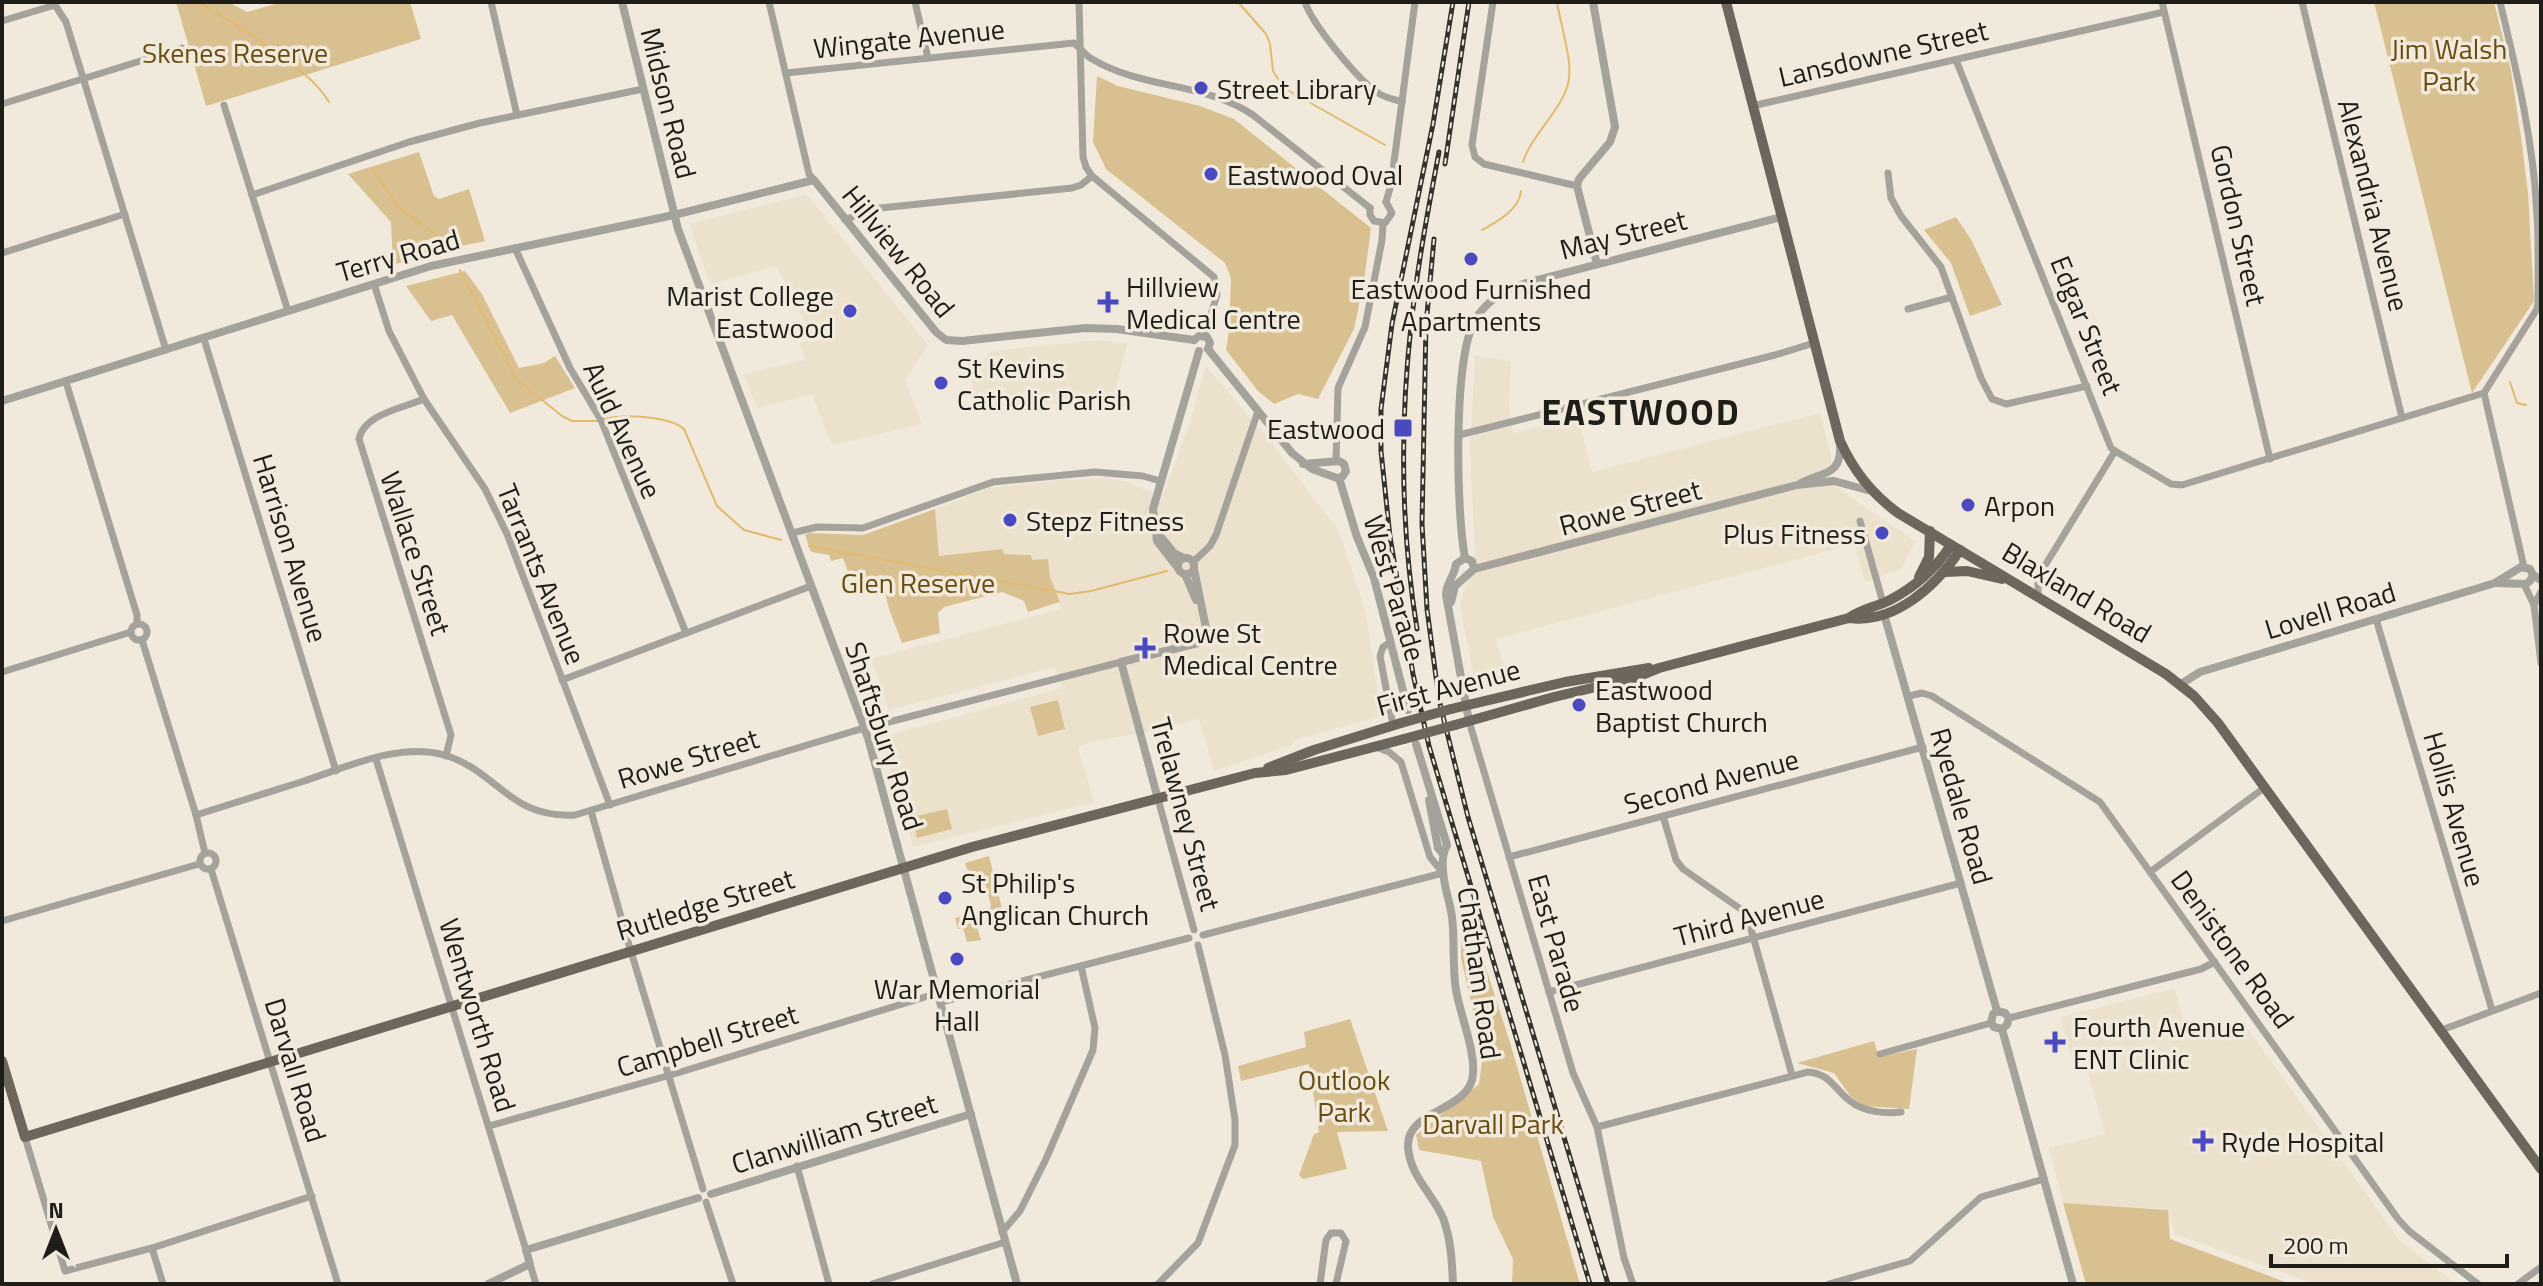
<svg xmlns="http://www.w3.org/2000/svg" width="2543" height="1286" viewBox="0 0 2543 1286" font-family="'Titillium Web',sans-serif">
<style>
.built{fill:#ece1cc}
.green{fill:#d9c091}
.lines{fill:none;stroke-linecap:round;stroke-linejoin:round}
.stream{stroke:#e2ba6d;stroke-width:2}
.minor{stroke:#a5a29c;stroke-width:7}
.tertiary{stroke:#a5a29c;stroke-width:8}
.primary{stroke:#6c665c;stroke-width:10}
.rail-casing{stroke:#35322c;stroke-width:5}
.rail{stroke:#f1eadc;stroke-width:2;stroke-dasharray:6;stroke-linecap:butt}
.primary-bridge{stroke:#6c665c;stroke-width:10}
.poi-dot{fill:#4a4ac0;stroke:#f1eadc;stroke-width:3}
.labels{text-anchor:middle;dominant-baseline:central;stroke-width:7;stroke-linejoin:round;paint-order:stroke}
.street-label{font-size:28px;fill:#1f1d18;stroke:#f1eadc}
.park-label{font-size:28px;fill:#684d11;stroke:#f1eadc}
.poi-label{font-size:28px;fill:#1f1d18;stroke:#f1eadc;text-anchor:start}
.district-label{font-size:36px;font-weight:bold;letter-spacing:2px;fill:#1f1d18;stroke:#f1eadc}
</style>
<rect width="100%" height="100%" fill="#f1eadc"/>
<g class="built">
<polygon points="804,195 809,197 928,345 905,380 922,424 832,445 812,394 757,408 744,374 805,360 800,343 814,338 776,266 710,284 690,226 692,223"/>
<polygon points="1097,340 1127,344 1113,398 973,412 972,374 991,351"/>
<polygon points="1475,355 1511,361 1509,405 1513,433 1578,417 1592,472 1820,413 1831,455 1831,472 1840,490 1915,541 1901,569 1865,582 1854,544 1496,639 1508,682 1476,690 1460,604 1475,554 1470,448"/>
<polygon points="1206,366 1261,430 1338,529 1366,613 1381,716 1295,740 1292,745 1214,771 1199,719 1152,731 1095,741 1078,747 1094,802 913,847 882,737 1062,688 1055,667 889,710 871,659 1061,609 1050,577 1031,560 1018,556 1017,553 1004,554 1002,549 939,556 935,509 988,488 1059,480 1105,478 1128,482 1162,498 1188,429"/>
<polygon points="2175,988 2187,1035 2242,1021 2400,1241 2456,1284 2315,1284 2175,1234 2166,1209 2063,1203 2049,1148 2105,1134 2085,1061 2073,1063 2060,1017"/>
</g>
<g class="green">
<polygon points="176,2 228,2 247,12 282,2 410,2 421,39 206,106"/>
<polygon points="2374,2 2494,2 2511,71 2521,137 2528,193 2534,301 2472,393"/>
<polygon points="1097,76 1118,86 1200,106 1234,119 1371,228 1364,281 1354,329 1318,399 1298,394 1274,404 1258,391 1226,350 1229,331 1231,278 1225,263 1106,169 1093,142"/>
<polygon points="419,152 434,196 439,199 469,189 485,241 433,252 393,265 391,222 348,174"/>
<polygon points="1956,217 1972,241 2002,305 1970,316 1951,263 1924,230"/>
<polygon points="465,271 482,294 519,368 544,363 555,356 575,388 510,413 452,315 431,321 406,286"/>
<polygon points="935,509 939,556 1002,549 1004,554 1031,555 1032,560 1048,559 1050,577 1060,602 1028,612 1024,601 1002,592 944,607 938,613 940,633 902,643 889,609 881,575 852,583 843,558 831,561 829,555 811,552 805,535 809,533 863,535"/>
<polygon points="1058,700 1065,729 1038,736 1030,707"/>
<polygon points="947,809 952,829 917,838 912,817"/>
<polygon points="989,856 1002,908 997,910 999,917 1003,916 1005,919 991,922 989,917 981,919 982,924 976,925 981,940 967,942 963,928 958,929 955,918 990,908 991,905 984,880 972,883 965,863"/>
<polygon points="1461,890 1512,1049 1580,1284 1512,1284 1513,1259 1493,1217 1481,1161 1419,1150 1416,1135 1479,1084 1483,1054 1461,958"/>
<polygon points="1350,1019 1388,1131 1337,1132 1347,1169 1303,1179 1299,1175 1314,1134 1319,1132 1309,1064 1241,1081 1238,1066 1306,1047 1304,1032"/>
<polygon points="1874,1041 1879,1057 1917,1049 1909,1109 1864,1106 1851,1097 1834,1073 1797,1063"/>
<polygon points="2063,1203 2168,1210 2170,1239 2291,1284 2086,1284"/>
</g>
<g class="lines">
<g class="stream">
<path d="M199 2C235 25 308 66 329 102"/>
<polyline points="1238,2 1266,34 1270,44 1273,71 1284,88 1385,145"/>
<path d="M1523 162C1532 133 1566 107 1569 78 1572 60 1560 22 1557 2"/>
<polyline points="372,169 399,208 445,241 450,249"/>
<path d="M1482 230C1497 222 1520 209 1521 191"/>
<polyline points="460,270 516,379 562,416 572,421 598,421"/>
<polyline points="2510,382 2517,403 2526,405"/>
<path d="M605 419C624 414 669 416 684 429L717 506 744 530 781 540"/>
<polyline points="809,546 1070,594 1091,591 1167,571"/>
</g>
<g class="minor">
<polyline points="53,2 66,22 166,350"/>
<polyline points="491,2 517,115"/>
<polyline points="769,2 809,174 814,180"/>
<polyline points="915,2 928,58"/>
<polyline points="1079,2 1083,157 1086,167 1092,176 1214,277 1217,295 1204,336"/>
<path d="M1305 2C1312 24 1358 80 1378 93 1385 98 1394 99 1402 102"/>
<polyline points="1493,2 1472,145 1475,157 1484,164 1577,186"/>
<polyline points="2162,2 2270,459"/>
<polyline points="2302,2 2402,418"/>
<polyline points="2,21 55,5"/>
<polyline points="1956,60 2111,448 2115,451 2171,484 2182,485 2484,393"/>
<path d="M786 73 1074 43C1080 48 1085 55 1092 59 1142 89 1204 82 1253 115L1370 208"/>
<polyline points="2,104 182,48"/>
<polyline points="224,105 288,311"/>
<polyline points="1752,106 2164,12"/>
<polyline points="1888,173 1891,198 1901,216 1941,267 1981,378 1992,399 2006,404 2087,386"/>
<polyline points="252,195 409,142 480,123 643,89"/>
<polyline points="1386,202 1391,185 1415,2"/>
<polyline points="1370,208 1370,215 1374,221 1385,223 1392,213 1386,202"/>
<polyline points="845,220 871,209 1072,188 1081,185 1092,176"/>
<polyline points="515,248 570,368 601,420 686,633"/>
<polyline points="2,253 125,214"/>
<polyline points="374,284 389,331 424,399 485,489 507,534 610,805"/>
<polyline points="1908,309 1952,297"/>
<polyline points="204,339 336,771"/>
<polyline points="66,382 137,615 137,624"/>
<path d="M2484 393 2537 309 2538 303C2538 274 2539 245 2537 216 2534 143 2517 72 2500 2"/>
<polyline points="2484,393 2524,567"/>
<path d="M424 399C403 408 364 414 359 439L451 735 446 756"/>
<polyline points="1459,435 1775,355 1814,343"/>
<polyline points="1336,461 1338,388 1365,327 1382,240 1383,223"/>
<polyline points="1860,521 1883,603"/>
<polyline points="792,533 817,527 863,528 993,482 1095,472 1143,476 1160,481"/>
<polyline points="1193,562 1210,546 1216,535 1258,411"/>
<polyline points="2524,584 2534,605 2541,663"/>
<polyline points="2038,596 2038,577 2115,451"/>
<polyline points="2534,605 2541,592"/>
<polyline points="2376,619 2492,1010"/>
<circle cx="139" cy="632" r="8"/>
<polyline points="142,640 196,815 205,853"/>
<polyline points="1391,642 1383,647 1380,656 1393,725"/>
<polyline points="2,672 131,632"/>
<polyline points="562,680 811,586"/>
<polyline points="1909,696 1922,693 1932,696 2100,802 2398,1219 2409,1231 2478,1284"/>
<polyline points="1469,721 1573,1073 1597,1127 1624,1258 1633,1284"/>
<polyline points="376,759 526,1250"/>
<polyline points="1158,799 1194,930"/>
<polyline points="591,811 629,945 703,1189"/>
<path d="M196 815C231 804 266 793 301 782 345 768 398 742 444 755 497 770 509 819 575 815L854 731 1121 662"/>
<polyline points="1663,816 1676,860 1683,869 1742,910 1749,922 1792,1075"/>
<circle cx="208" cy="861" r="8"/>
<polyline points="1509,857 1923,747"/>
<polyline points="211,869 338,1284"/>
<polyline points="2150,872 2264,788"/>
<polyline points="2,921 199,864"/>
<polyline points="1203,935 1443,873 1430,857 1401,762 1389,752 1376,747"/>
<polyline points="1549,992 1961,883"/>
<polyline points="941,1002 1189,938"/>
<polyline points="2009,1018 2201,969 2215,962"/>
<polyline points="2439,1031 2541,993"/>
<polyline points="1880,1054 1991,1023"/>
<polyline points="489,1126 674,1074 938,993"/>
<path d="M1597 1127 1808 1072C1831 1074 1834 1089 1850 1101 1864 1112 1885 1114 1901 1112"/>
<polyline points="25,1137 65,1271 152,1248 312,1196"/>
<polyline points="797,1166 829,1284"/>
<polyline points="706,1202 733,1284"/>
<polyline points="1002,1232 1020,1211 1046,1159 1093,1050 1095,1028 1081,966"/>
<polyline points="152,1248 163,1284"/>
<polyline points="530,1264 536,1284"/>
<polyline points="872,1284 1005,1242"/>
<polyline points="1158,1284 1198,1243 1235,1145 1235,1120 1225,1055 1198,945"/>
<polyline points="1320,1284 1326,1240 1331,1233 1341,1233 1346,1241 1336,1284"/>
<polyline points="1829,1284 1910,1261 1981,1197 2044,1179"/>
<polyline points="2518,1284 2541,1267"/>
</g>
<g class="tertiary">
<polyline points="622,2 678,229 868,738 1017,1284"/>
<polyline points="1593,2 1615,127 1610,142 1579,179 1577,186 1597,264"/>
<polyline points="1194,340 1199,336 1207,337 1210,343 1208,349"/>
<polyline points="1208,349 1292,453 1312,469 1337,478 1342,477 1346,471 1344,464 1339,461 1303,464"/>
<polyline points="2,401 431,266 674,215 814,180 936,332 946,340 962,341 1085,328 1117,329 1194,340"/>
<polyline points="1339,478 1357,537 1374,578 1408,710"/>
<path d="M1801 483C1823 472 1842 475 1840 445"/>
<polyline points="1161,537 1174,553 1184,558"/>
<circle cx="1186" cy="566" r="8"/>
<path d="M1465 558C1456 510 1453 360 1475 320 1487 299 1508 289 1529 282L1781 217"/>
<path d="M1465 558 1456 564C1455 575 1446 583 1446 595L1469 721"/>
<polyline points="1178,568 1157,541 1153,509 1199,351"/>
<polyline points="1474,569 1797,485 1834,481 1871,491"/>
<polyline points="1185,574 1196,600"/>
<polyline points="2496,583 2526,584 2530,581 2533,575"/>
<polyline points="1451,602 1455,586 1474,569 1472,561 1465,558"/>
<polyline points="1884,614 1997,1011"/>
<polyline points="2181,684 2200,672 2495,583 2521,567 2530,569 2533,575 2541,580"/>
<path d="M1416 744 1447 845C1443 853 1442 860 1443 869 1443 885 1450 901 1452 917 1455 941 1452 966 1456 990 1460 1015 1478 1056 1472 1080 1463 1112 1406 1111 1408 1147 1410 1176 1432 1193 1443 1218 1451 1239 1452 1262 1453 1284"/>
<polyline points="1158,799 1121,662 1198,643 1205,637 1207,633 1194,569"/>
<polyline points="1429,800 1438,848 1443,854"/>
<polyline points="1997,1011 1993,1014 1991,1023 1994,1027 2002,1029"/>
<polyline points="1997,1011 2005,1013 2009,1018 2007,1025 2002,1029"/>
<polyline points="2002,1029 2073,1284"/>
<polyline points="711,1194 971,1114"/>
<polyline points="488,1284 530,1264 526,1250 698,1198"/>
</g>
<g class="primary">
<path d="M1726 2 1840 441C1854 471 1871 493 1898 513L2166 674 2194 696 2218 723 2541 1169"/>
<polyline points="1945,572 1967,571 2002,579"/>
<polyline points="1919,577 1929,557 1930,531"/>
<path d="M1849 618C1861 609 1876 607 1890 600 1915 587 1936 568 1951 545"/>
<polyline points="1451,709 1565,682 1649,668"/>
<path d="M1455 725 1554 697 1634 678 1659 668 1849 618C1895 624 1936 586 1960 550"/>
<polyline points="1268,768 1314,750 1401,723"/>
<polyline points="2,1061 25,1137 972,847 1255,773 1286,770 1404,739"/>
</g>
<defs>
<g id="rail">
<polyline points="1453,2 1433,124 1392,324 1381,409 1381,451 1390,537 1413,674 1429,746 1590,1284"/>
<polyline points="1445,164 1469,2"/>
<polyline points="1434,239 1426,325 1422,524 1427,609 1439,700 1468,817 1608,1284"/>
<path d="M1417 629C1401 530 1400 426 1411 326 1417 268 1428 210 1439 152"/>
</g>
</defs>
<use href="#rail" class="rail-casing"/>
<use href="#rail" class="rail"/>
<g class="primary-bridge">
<polyline points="1401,723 1451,709"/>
<polyline points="1404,739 1455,725"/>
</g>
</g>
<g class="poi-dot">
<circle cx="1201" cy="88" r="8"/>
<circle cx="1211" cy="174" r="8"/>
<circle cx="1471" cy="259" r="8"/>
<path d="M1104 290h8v8h8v8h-8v8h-8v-8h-8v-8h8z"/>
<circle cx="850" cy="311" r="8"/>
<circle cx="941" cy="383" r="8"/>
<rect x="1393" y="418" width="20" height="20" rx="4"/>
<circle cx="1968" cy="505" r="8"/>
<circle cx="1010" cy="520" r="8"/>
<circle cx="1882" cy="533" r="8"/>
<path d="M1141 636h8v8h8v8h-8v8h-8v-8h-8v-8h8z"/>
<circle cx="1579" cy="705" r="8"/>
<circle cx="945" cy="898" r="8"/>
<circle cx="957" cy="959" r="8"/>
<path d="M2051 1030h8v8h8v8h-8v8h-8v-8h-8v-8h8z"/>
<path d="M2199 1129h8v8h8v8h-8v8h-8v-8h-8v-8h8z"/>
</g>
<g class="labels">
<g class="street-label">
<text transform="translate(909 38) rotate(-6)">Wingate Avenue</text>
<text transform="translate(1883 53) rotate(-13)">Lansdowne Street</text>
<text transform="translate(669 103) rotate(76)">Midson Road</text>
<text transform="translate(2374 205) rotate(76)">Alexandria Avenue</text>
<text transform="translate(2239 225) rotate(77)">Gordon Street</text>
<text transform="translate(1623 234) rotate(-14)">May Street</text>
<text transform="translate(899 251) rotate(51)">Hillview Road</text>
<text transform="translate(398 255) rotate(-16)">Terry Road</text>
<text transform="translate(2087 325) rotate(68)">Edgar Street</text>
<text transform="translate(623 430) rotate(65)">Auld Avenue</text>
<text transform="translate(1630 507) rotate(-15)">Rowe Street</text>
<text transform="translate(291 548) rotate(73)">Harrison Avenue</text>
<text transform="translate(416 553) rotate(72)">Wallace Street</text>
<text transform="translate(542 574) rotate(68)">Tarrants Avenue</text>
<text transform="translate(1395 588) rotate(73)">West Parade</text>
<text transform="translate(2077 592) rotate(31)">Blaxland Road</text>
<text transform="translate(2330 610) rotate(-17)">Lovell Road</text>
<text transform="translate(1448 687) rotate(-15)">First Avenue</text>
<text transform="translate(885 736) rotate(72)">Shaftsbury Road</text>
<text transform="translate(688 758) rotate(-17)">Rowe Street</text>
<text transform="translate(1711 781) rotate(-15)">Second Avenue</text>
<text transform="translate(1962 806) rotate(74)">Ryedale Road</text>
<text transform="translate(2455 809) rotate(74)">Hollis Avenue</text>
<text transform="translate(1186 814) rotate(75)">Trelawney Street</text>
<text transform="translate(705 904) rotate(-17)">Rutledge Street</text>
<text transform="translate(1749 917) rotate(-15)">Third Avenue</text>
<text transform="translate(1557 943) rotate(74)">East Parade</text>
<text transform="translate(2233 949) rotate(54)">Denistone Road</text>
<text transform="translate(1480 973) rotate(82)">Chatham Road</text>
<text transform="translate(478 1015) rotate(73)">Wentworth Road</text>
<text transform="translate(707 1040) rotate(-17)">Campbell Street</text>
<text transform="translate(296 1070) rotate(73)">Darvall Road</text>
<text transform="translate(834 1133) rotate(-17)">Clanwilliam Street</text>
</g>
<g class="park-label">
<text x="2449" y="48">Jim Walsh<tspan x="2449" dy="32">Park</tspan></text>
<text x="235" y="52">Skenes Reserve</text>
<text x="918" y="582">Glen Reserve</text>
<text x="1344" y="1079">Outlook<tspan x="1344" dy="32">Park</tspan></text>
<text x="1493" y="1123">Darvall Park</text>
</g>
<g class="poi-label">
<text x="1217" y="88">Street Library</text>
<text x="1227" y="174">Eastwood Oval</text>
<text x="1126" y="286">Hillview<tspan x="1126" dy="32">Medical Centre</tspan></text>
<text x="1471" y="288" text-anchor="middle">Eastwood Furnished<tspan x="1471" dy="32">Apartments</tspan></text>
<text x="834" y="295" text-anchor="end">Marist College<tspan x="834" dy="32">Eastwood</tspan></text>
<text x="957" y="367">St Kevins<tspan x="957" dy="32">Catholic Parish</tspan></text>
<text x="1385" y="428" text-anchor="end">Eastwood</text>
<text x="1984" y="505">Arpon</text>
<text x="1026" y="520">Stepz Fitness</text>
<text x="1866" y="533" text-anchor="end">Plus Fitness</text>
<text x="1163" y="632">Rowe St<tspan x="1163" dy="32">Medical Centre</tspan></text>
<text x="1595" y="689">Eastwood<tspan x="1595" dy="32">Baptist Church</tspan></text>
<text x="961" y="882">St Philip's<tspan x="961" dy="32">Anglican Church</tspan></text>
<text x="957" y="988" text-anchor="middle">War Memorial<tspan x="957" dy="32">Hall</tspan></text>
<text x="2073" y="1026">Fourth Avenue<tspan x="2073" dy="32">ENT Clinic</tspan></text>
<text x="2221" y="1141">Ryde Hospital</text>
</g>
<g class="district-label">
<text x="1641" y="411">EASTWOOD</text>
</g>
</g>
<rect width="2543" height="1286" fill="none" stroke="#1f1d18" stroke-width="8"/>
<g transform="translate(56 1230)" stroke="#f1eadc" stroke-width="6" paint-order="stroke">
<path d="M0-6L14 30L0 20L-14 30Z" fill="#1f1d18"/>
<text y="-12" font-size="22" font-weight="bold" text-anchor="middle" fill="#1f1d18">N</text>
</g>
<path d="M2271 1254v12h236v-12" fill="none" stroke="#1f1d18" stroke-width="4"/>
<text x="2283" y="1254" font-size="24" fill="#1f1d18" stroke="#f1eadc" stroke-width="6" paint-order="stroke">200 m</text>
</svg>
